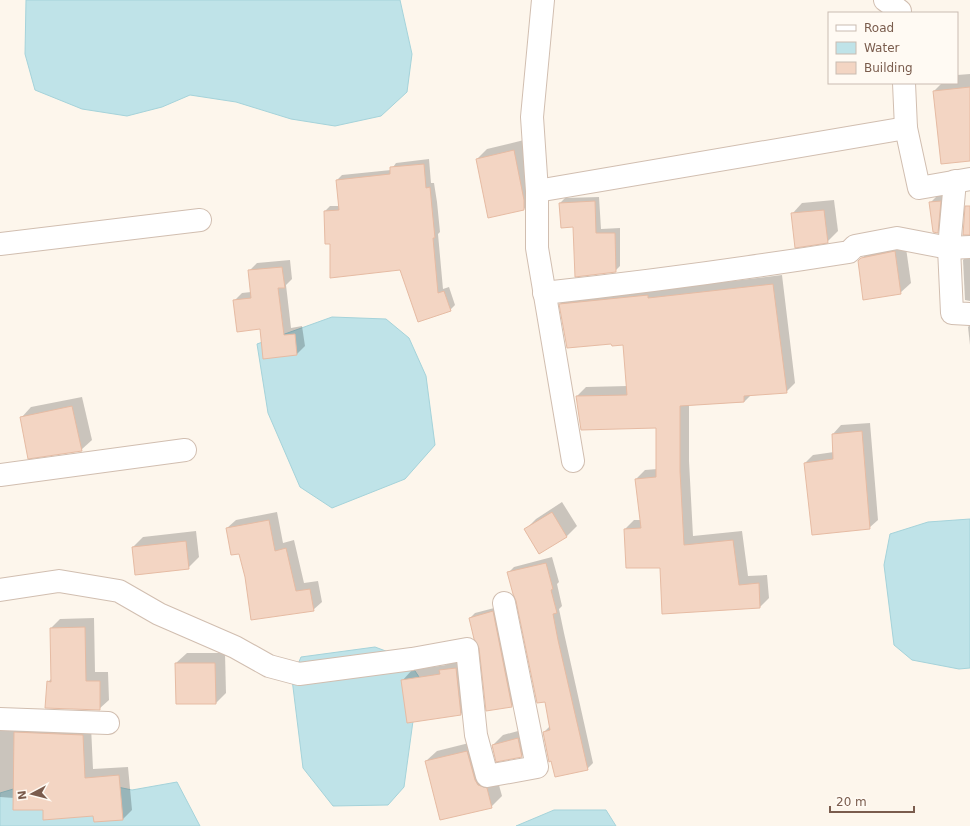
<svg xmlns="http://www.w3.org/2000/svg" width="970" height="826" viewBox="0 0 970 826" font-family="'DejaVu Sans',sans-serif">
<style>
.water{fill:#bfe3e8;stroke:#a5d3da}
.shadow{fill:#0003}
.building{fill:#f3d5c3;stroke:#e6bba3}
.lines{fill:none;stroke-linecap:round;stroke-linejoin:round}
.minor-casing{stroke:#d1beb0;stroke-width:24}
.minor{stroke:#fff;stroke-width:22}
</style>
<rect width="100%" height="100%" fill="#fdf6ec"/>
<g class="water">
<polygon points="26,0 400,0 412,54 407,92 381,116 335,126 291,119 236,102 190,95 162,107 127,116 82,109 35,90 25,54"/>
<polygon points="332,317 386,319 409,338 426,376 435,445 405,479 332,508 300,487 268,413 257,344"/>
<polygon points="970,519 970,668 959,669 912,660 894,645 884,565 890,534 928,522"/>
<polygon points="375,647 407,659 419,677 404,787 388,805 333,806 303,768 292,679 301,657"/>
<polygon points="60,775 132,790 177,782 200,826 0,826 0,793"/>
<polygon points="554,810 606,810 616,826 516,826"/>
</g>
<g class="shadow">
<polygon points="970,74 970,160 934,91 942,83 957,83 957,75"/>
<polygon points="524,140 534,199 524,209 477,159 487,149"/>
<polygon points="429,159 431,183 434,183 437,202 440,232 438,234 443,289 449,287 455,305 450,310 401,269 331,243 326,243 325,211 330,206 339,206 337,180 342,175 391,170 396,163"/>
<polygon points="951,191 948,222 937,232 930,203 941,192"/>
<polygon points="599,197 601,229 620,228 620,266 615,271 574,226 560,203 565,198"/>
<polygon points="834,200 838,231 827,242 792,214 802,203"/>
<polygon points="905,241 911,283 900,293 859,261 873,248"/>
<polygon points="970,253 970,301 965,300 963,260"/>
<polygon points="290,260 292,279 286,285 291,328 302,326 305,346 297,354 261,328 234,301 242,293 251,292 249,271 257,263"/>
<polygon points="782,275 795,383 786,392 751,395 744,402 689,405 689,461 693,536 742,531 748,576 767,575 769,598 760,607 661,567 625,529 634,520 641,520 636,479 645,470 657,469 657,427 577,396 586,387 627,386 624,344 612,343 560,304 569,295 657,290"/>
<polygon points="970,325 970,345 968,327"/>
<polygon points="82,397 92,440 81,450 21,418 31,407"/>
<polygon points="870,423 878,520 869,528 805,463 813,455 834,452 833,434 841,425"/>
<polygon points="562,502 577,526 567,536 539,553 525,530 536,519"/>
<polygon points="277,512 283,543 294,540 304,583 318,581 322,602 313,610 246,577 240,552 227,528 236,520"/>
<polygon points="196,531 199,557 188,568 133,547 143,537"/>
<polygon points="552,557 559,582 557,584 562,606 559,609 564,633 593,763 587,769 544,732 550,726 546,701 508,573 514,567"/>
<polygon points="498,607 517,701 512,706 470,618 475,613"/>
<polygon points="94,618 95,672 108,672 109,700 99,709 48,682 52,678 51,628 60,619"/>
<polygon points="187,653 225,653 226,693 216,703 176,663"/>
<polygon points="466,658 471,704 461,714 402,681 412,670 446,665 451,660"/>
<polygon points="0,719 91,726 93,769 128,767 132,810 123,819 14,798 0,797"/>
<polygon points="529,728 532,746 522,756 493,745 503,735"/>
<polygon points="477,741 497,778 502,796 491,807 426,761 437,751"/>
</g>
<g class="building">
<polygon points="970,87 970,161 941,164 933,91"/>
<polygon points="514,150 524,200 524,210 488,218 476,159"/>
<polygon points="424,164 426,188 430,187 432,208 435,238 433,238 438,293 444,291 451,311 418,322 400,270 330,278 330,244 325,244 324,211 339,210 336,180 390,174 390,167"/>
<polygon points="595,201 596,233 615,233 616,272 575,277 573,227 561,228 559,203"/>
<polygon points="941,201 938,233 933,232 929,202"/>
<polygon points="965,206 970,206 970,235 963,235"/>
<polygon points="824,210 828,243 795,248 791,213"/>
<polygon points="895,251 901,294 863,300 858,261 861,258"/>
<polygon points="282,267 285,288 278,288 284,335 295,334 297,355 263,359 260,329 237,332 233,300 251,298 248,270"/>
<polygon points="773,284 787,393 744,396 744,402 680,406 680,471 684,545 733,540 739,585 759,583 760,608 662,614 660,568 626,568 624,529 641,528 635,479 656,477 656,428 581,430 576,396 627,395 623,345 612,346 611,344 567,348 559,304 648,295 648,298"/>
<polygon points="72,406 82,451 28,459 20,417"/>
<polygon points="862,431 870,529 812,535 804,463 833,459 832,434"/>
<polygon points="552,512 567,537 539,554 524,529"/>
<polygon points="269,520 275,551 286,548 296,591 310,589 314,611 251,620 245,577 239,554 231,555 226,528"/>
<polygon points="186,541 189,569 135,575 132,547"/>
<polygon points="546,563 553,589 551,590 557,613 553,614 558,640 588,770 555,777 551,761 549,762 543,732 550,730 545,702 537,703 516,601 513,594 507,572"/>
<polygon points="493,611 512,707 486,711 479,648 474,639 469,618"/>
<polygon points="85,627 86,681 100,681 100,710 45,708 47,681 51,682 50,628"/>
<polygon points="175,663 215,663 216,704 176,704"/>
<polygon points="456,668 461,715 407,723 401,680 440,674 439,670"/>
<polygon points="14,732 83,735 85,778 119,775 123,820 94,822 93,816 43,820 43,810 13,810"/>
<polygon points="518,738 522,757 496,762 492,745"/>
<polygon points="467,751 475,780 478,785 487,788 492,808 440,820 425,761"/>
</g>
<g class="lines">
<defs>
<g id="minor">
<polyline points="543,0 532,117 537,191 537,248 573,461"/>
<polyline points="885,0 900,11 900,13"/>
<polyline points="904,83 906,128 919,188 970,179"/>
<polyline points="955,181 949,248 952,313 970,314"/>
<polyline points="537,191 906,128"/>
<polyline points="0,244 200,220"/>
<path d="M544 293C646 282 748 268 849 252L855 246 897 238 949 248 970 247"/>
<polyline points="0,475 185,450"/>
<polyline points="0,590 59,581 119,591 159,614 235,647 269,666 299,674 412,659 467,649 476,735 487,776 537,767 504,603"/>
<polyline points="0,719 108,723"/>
</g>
</defs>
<use href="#minor" class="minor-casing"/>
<use href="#minor" class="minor"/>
</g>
<rect x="828" y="12" width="130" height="72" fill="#fffaf3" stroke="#cabbb1"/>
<rect x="836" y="25" width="20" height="6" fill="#ffffff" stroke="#cabbb1"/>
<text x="864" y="32" font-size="12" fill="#7a5c4d">Road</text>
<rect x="836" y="42" width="20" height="12" fill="#bfe3e8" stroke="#cabbb1"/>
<text x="864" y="52" font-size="12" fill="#7a5c4d">Water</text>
<rect x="836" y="62" width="20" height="12" fill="#f3d5c3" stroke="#cabbb1"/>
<text x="864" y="72" font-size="12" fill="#7a5c4d">Building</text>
<g transform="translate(32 794) rotate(263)" stroke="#fffaf3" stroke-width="3" paint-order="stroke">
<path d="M0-3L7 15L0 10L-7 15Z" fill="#7a5c4d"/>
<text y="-6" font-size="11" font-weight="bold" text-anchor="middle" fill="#7a5c4d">N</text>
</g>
<path d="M830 806v6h84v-6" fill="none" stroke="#7a5c4d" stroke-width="2"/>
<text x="836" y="806" font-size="12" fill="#7a5c4d" stroke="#fffaf3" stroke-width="3" paint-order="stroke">20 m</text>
</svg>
